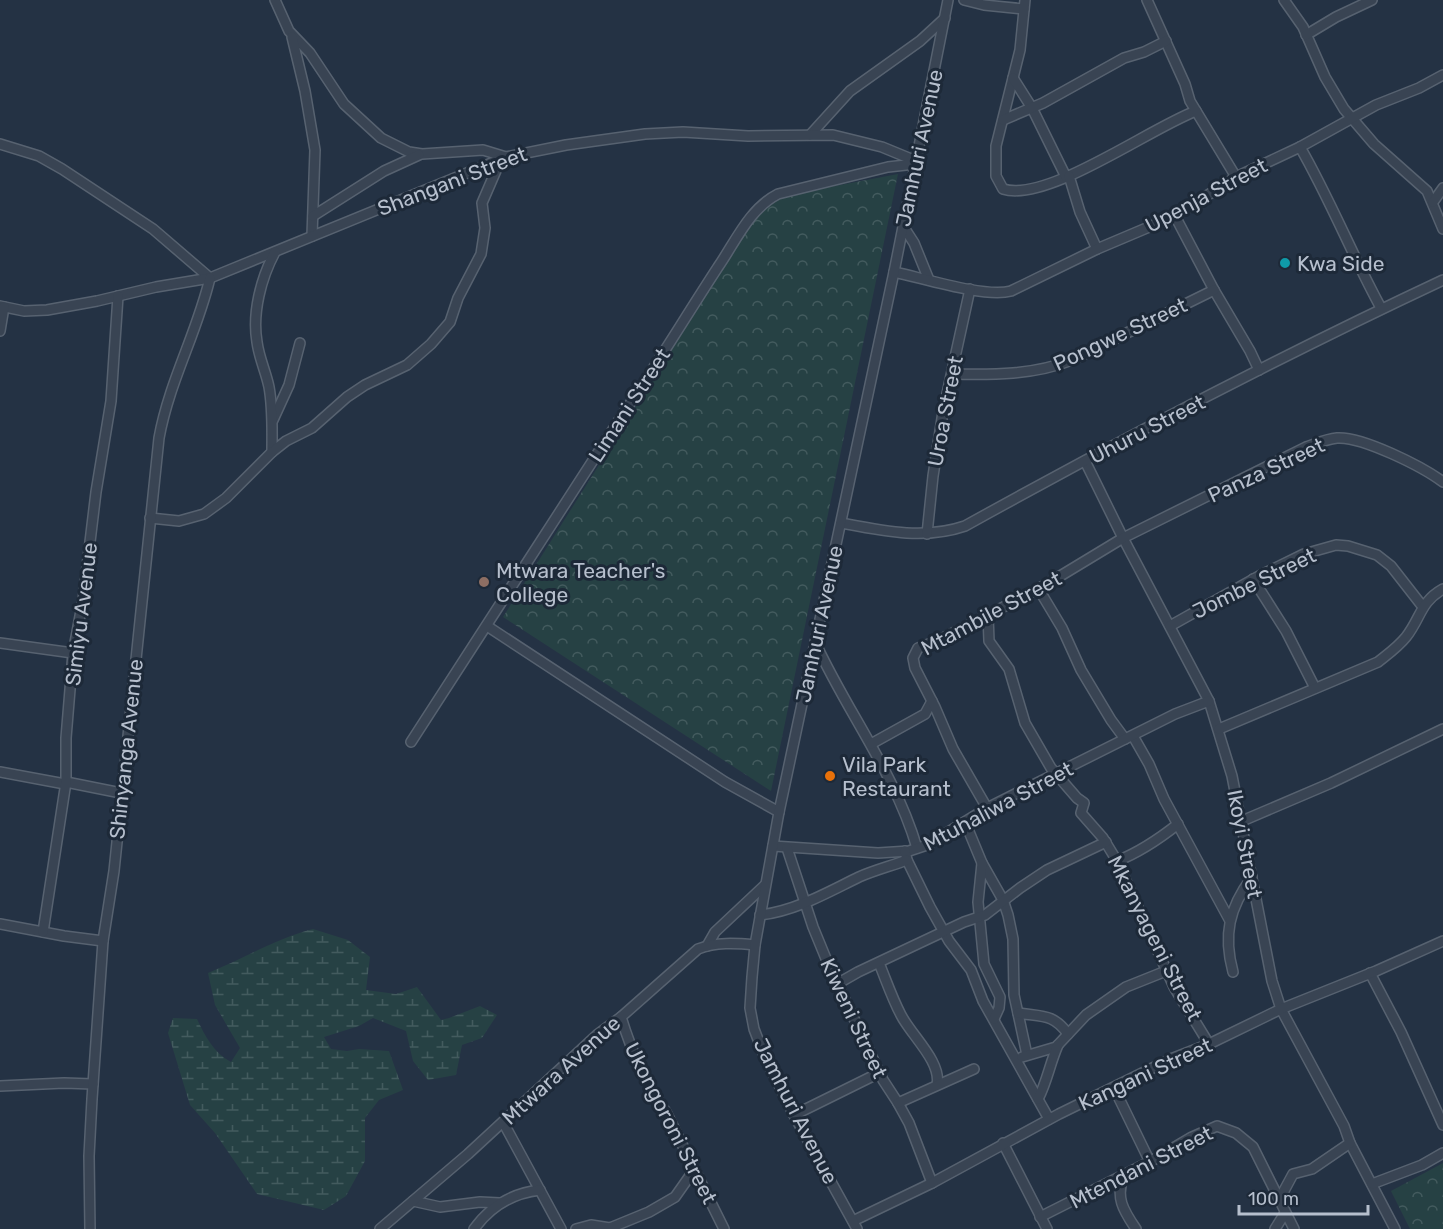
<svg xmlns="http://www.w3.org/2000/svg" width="1443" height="1229" viewBox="0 0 1443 1229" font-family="Rubik,sans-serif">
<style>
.wetland{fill:url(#wetland-marsh)}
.park{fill:url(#park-crowns)}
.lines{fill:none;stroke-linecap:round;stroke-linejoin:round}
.minor-casing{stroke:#576270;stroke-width:12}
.minor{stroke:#394453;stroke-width:9}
.culture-dot{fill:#0f9aa8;stroke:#1d2938;stroke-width:2}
.education-dot{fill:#8d6e63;stroke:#1d2938;stroke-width:2}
.food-dot{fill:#e8710a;stroke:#1d2938;stroke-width:2}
.labels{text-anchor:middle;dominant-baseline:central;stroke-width:6;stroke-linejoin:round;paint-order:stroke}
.street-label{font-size:21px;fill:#b6bfcd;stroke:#1d2938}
.poi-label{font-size:21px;fill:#b6bfcd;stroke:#1d2938;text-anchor:start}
</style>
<defs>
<pattern id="wetland-marsh" width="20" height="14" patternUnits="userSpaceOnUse" patternTransform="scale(1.5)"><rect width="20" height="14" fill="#264144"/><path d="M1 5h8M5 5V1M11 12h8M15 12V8" fill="none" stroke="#435b5e"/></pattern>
<pattern id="park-crowns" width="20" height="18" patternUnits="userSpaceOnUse" patternTransform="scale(1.5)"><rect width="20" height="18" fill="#264144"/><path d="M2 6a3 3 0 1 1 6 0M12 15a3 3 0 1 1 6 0" fill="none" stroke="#435b5e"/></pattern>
</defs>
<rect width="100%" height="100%" fill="#243244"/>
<path class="wetland" d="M313 929 348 940 370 957 366 990 396 994 417 987 441 1020 449 1018 480 1006 497 1015 482 1038 462 1045 456 1075 428 1080 413 1061 406 1031 373 1018 359 1026 324 1037 331 1049 347 1051 359 1049 389 1051 403 1090 379 1100 365 1118V1161L346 1196 324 1210 257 1194 215 1133 190 1105 168 1033 173 1018 197 1019C205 1036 214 1053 231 1062L240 1048 215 1005 208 973C243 959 277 938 313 929Z"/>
<g class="park">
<polygon points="898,174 771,791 503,617 762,207 782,196"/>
<polygon points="1443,1163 1443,1229 1410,1229 1391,1191"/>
</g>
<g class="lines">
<defs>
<g id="minor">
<polyline points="275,0 289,31 310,53 344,104 381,138 409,152 422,154 483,150 506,157"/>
<polyline points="964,0 984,5 1024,9"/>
<path d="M1025 0 1020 50 996 146V176L1003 189C1047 203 1150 128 1196 111"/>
<polyline points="1147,0 1185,84 1190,101 1236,177"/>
<polyline points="1284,0 1303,27 1325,77 1344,109 1374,144 1427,191 1443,229"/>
<polyline points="1306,35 1336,17 1372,0"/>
<polyline points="292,37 305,91 315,150 312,236"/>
<polyline points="1013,78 1032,108 1066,177"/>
<polyline points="1003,120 1043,103 1124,58 1144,52 1166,41"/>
<polyline points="810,135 850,91 920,41 945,18"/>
<polyline points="0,144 39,156 62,169 153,229 210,278"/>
<path d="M1300 147C1330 199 1352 255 1381 308"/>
<polyline points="1069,176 1080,212 1097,249"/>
<polyline points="1433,202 1443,188"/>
<polyline points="313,216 384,171 419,155"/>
<polyline points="1175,216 1214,290 1250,351 1259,370"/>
<polyline points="903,226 914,243 929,280"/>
<path d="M894 272C923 278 984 298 1011 291L1097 249 1175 216 1236 177 1300 147 1376 105 1419 88 1443 75"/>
<polyline points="0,306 24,311 47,310 97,301 156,287 210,278 506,157 566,145 645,134 683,132 748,136 833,135 882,147 916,161"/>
<polyline points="0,331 4,307"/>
<path d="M952 374C993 375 1034 375 1072 360L1214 290"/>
<polyline points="273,420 289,385 300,343"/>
<path d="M272 452C272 430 273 409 269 387 266 372 259 358 257 342 252 313 261 278 275 252"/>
<polyline points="1085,461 1123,538 1209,701 1232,776 1272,981 1281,1009 1344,1126 1350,1143 1395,1229"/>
<polyline points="150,518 179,521 204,514 226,498 272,452 286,441 312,428 347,397 365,385 407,365 431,344 450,322 458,298 481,254 485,228 482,203 501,159"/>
<path d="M841 523C883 531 924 540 965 526 1122 439 1281 356 1443 280"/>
<polyline points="927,534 933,476 943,412 970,289"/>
<polyline points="1253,579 1286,631 1315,688"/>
<polyline points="1038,588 1062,628 1081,670 1111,720 1125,739"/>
<polyline points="988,615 989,641 1009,669 1025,723 1051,768 1077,798 1084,803 1081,813 1103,838 1117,861 1174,987 1209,1044"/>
<polyline points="487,626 725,782 779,812"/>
<polyline points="1170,626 1261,575 1304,554 1336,545 1348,546 1377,555 1391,566 1423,607"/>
<path d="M815 642C847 712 895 773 917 848"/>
<polyline points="0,643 73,653"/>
<path d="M1219 729 1378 662C1388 654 1398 647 1406 637 1421 618 1420 602 1443 589"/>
<polyline points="1133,736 1149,764 1164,799 1229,919"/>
<path d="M411 742 623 414C656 366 686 316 718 267 736 241 749 209 778 194L888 167 915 164"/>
<polyline points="871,744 925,714 932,701"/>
<polyline points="0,772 65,784"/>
<polyline points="66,782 121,793"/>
<path d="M987 808 953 749 935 707 915 668 913 658 918 648 939 640 992 613 1047 584 1123 538 1306 447C1315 444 1326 439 1337 438 1362 436 1423 467 1443 482"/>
<polyline points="1242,821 1331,783 1443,729"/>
<polyline points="965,822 982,863 1003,900 1008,915 1013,939 1014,995 1027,1055"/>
<polyline points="773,846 878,853 909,851 927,845 987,808 1175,714 1209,701"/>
<polyline points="787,848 813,927 829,966 883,1080 898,1103 909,1123 932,1183"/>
<polyline points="905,851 907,860 930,907 949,941 971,970 983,1001 1049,1119"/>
<path d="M1117 861C1140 852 1159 839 1178 824"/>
<polyline points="982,863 978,902 984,964 1000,997 999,1008 994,1019"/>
<path d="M760 915C796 911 828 892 859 877 875 870 891 866 907 860"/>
<polyline points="0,924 64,936 103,941"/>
<polyline points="43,932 66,782 66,738 73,653 83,600 96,492 111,401 118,296"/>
<polyline points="707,946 715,932 765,885"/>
<path d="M879 963C886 980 892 998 901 1015 911 1035 942 1062 937 1085"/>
<path d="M1233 972C1223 935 1229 908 1252 877"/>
<polyline points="1370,973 1401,1032 1443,1125"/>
<polyline points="837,984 858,972 964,922 985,915 1020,888 1047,870 1106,842"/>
<path d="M1018 1013C1041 1017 1053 1013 1068 1034"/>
<path d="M621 1017C631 1050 646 1084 666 1112L724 1229"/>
<polyline points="1022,1057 1056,1047 1086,1015 1126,987 1166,971"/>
<polyline points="0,1086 64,1083 93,1084"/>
<polyline points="1114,1088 1150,1162"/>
<path d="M1038 1099C1047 1082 1050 1063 1058 1045"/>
<polyline points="898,1103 974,1069"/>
<polyline points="794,1115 879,1073"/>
<polyline points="503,1122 561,1229"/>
<polyline points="1003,1143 1047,1229"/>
<path d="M1124 1175C1115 1197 1123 1210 1136 1229"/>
<polyline points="1372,1184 1422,1165 1443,1153"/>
<polyline points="1279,1200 1293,1174 1312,1169 1350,1143"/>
<polyline points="413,1201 440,1207 480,1202 500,1203"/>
<polyline points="1040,1217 1153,1160 1192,1137 1217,1126 1236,1133 1253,1147 1294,1229"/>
<polyline points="853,1221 932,1183 1059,1114 1173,1058 1209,1044 1281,1009 1376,971 1443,941"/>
<path d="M90 1229 89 1156 92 1099 103 941 114 871 159 438C169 382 197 333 210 278"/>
<path d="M380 1229 468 1154 598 1034 621 1017 698 949C716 942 735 943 755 945"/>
<path d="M474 1229C490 1207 513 1193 540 1190"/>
<polyline points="576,1229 591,1225 610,1228 649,1212 675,1197 694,1170"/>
<polyline points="857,1229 794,1115 764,1055 754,1029 750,1008 752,977 755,945 779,812 894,272 948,0"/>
<polyline points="1275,1229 1285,1213"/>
</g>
</defs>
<use href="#minor" class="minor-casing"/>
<use href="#minor" class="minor"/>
</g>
<circle class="culture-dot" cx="1285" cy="263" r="6"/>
<circle class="education-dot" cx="484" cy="582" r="6"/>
<circle class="food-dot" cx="830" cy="776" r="6"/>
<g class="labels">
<g class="street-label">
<text transform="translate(919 148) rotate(-78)">Jamhuri Avenue</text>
<text transform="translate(452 181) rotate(-21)">Shangani Street</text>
<text transform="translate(1206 195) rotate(-28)">Upenja Street</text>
<text transform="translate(1120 334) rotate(-25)">Pongwe Street</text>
<text transform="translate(629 405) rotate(-57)">Limani Street</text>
<text transform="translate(945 411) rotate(-79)">Uroa Street</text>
<text transform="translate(1147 429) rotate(-27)">Uhuru Street</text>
<text transform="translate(1266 470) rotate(-25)">Panza Street</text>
<text transform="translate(1254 583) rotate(-26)">Jombe Street</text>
<text transform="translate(991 613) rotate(-28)">Mtambile Street</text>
<text transform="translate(81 614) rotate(-83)">Simiyu Avenue</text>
<text transform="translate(819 624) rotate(-78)">Jamhuri Avenue</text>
<text transform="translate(126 749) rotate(-84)">Shinyanga Avenue</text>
<text transform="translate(998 806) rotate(-28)">Mtuhaliwa Street</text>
<text transform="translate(1245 844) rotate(79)">Ikoyi Street</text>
<text transform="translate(1155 938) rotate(63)">Mkanyageni Street</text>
<text transform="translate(854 1018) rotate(65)">Kiweni Street</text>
<text transform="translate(561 1070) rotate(-42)">Mtwara Avenue</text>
<text transform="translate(1145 1074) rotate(-25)">Kangani Street</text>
<text transform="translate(796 1111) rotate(63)">Jamhuri Avenue</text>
<text transform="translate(671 1123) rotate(63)">Ukongoroni Street</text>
<text transform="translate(1141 1167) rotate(-27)">Mtendani Street</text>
</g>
<g class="poi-label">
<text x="1297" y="263">Kwa Side</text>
<text x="496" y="570">Mtwara Teacher's<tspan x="496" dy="24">College</tspan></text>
<text x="842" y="764">Vila Park<tspan x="842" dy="24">Restaurant</tspan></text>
</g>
</g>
<path d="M1239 1205v9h129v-9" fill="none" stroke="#b6bfcd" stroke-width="3"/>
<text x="1248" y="1205" font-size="18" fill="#b6bfcd" stroke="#1d2938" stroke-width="4.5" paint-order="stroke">100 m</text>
</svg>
